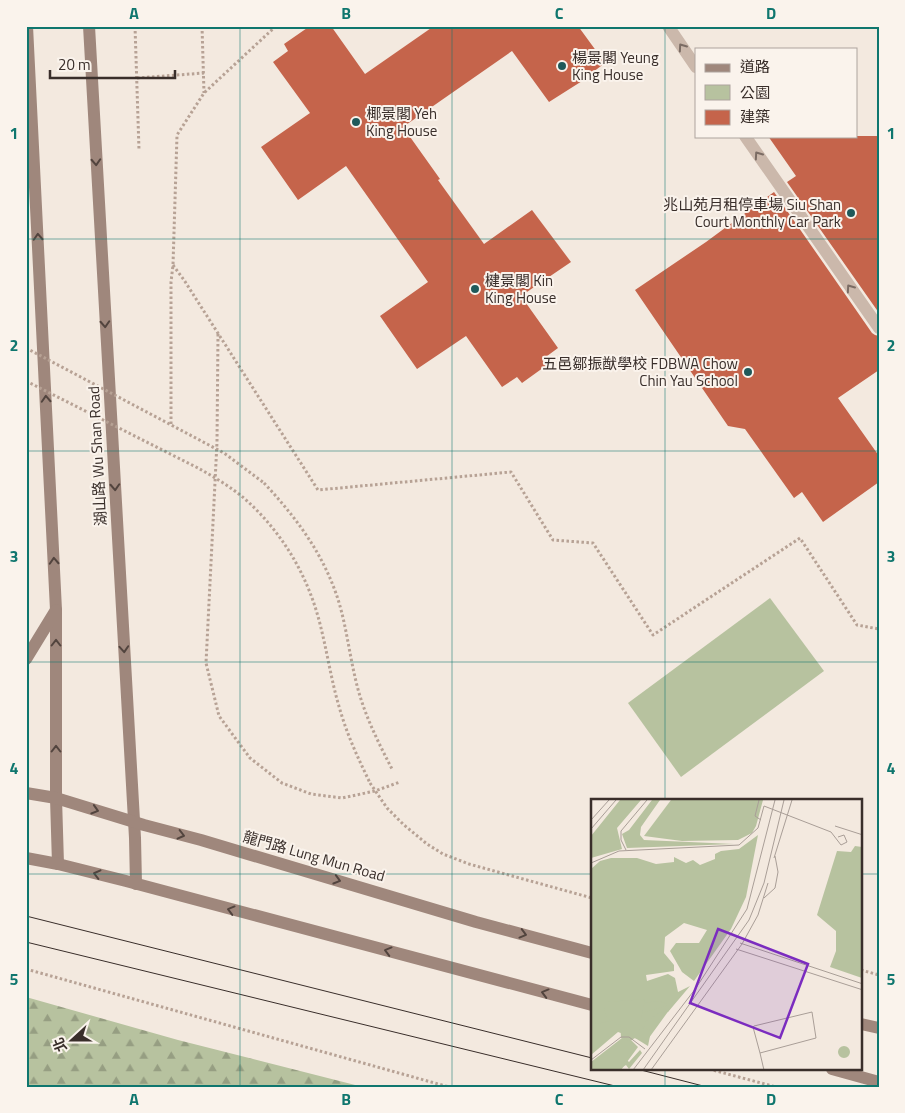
<svg xmlns="http://www.w3.org/2000/svg" width="905" height="1113" viewBox="0 0 905 1113" font-family="'Titillium Web','Noto Sans TC',sans-serif">
<style>
.green{fill:#b7c29f}
.forest{fill:url(#forest-firs)}
.building{fill:#c5644b}
.lines{fill:none;stroke-linecap:round;stroke-linejoin:round}
.path{stroke:#b7a295;stroke-width:3;stroke-dasharray:2.5 2.5;stroke-linecap:butt}
.lane{stroke:#cbb8ab;stroke-width:12}
.secondary{stroke:#9f877c;stroke-width:12}
.tram{stroke:#392e2a;stroke-width:1}
.path-bridge{stroke:#b7a295;stroke-width:3;stroke-dasharray:2.5 2.5;stroke-linecap:butt}
.oneway{stroke:#7b6c64}
.oneway2{stroke:#52443e}
.grid{fill:none;stroke:#0f766e;stroke-width:1;stroke-opacity:0.55}
.poi-dot{fill:#1f595a;stroke:#faf3ec;stroke-width:2}
.labels{text-anchor:middle;dominant-baseline:central;stroke-width:4;stroke-linejoin:round;paint-order:stroke}
.poi-label{font-size:15px;fill:#392e2a;stroke:#faf3ec;text-anchor:start}
.street-label{font-size:15px;fill:#392e2a;stroke:#faf3ec}
.inset-road{fill:none;stroke:#a99e97;stroke-width:1}
.view{fill:#7b2cbf;fill-opacity:0.15;stroke:#7b2cbf;stroke-width:2.5}
.inset-edge{fill:none;stroke:#392e2a;stroke-width:2.5}
.neatline{fill:none;stroke:#0f766e;stroke-width:2}
.grid-label{font-size:16px;text-anchor:middle;font-weight:bold;fill:#0f766e}
</style>
<defs>
<pattern id="forest-firs" width="22" height="20" patternUnits="userSpaceOnUse" patternTransform="scale(1.25)"><rect width="22" height="20" fill="#b7c29f"/><path d="M5 1l3.5 6h-7zM16 11l3.5 6h-7z" fill="#969e82"/></pattern>
</defs>
<rect width="100%" height="100%" fill="#f3e9df"/>
<polygon class="green" points="770,598 824,671 681,777 628,703"/>
<polygon class="forest" points="26,997 178,1040 363,1087 26,1087"/>
<g class="building">
<polygon points="310,26 331,26 365,74 434,26 578,26 605,63 589,75 590,76 549,102 512,51 403,127 440,179 438,180 484,244 532,210 571,262 521,296 558,348 543,359 547,365 522,383 517,377 502,387 466,336 417,369 380,316 428,282 346,166 298,200 261,147 310,113 273,62 288,51 284,44"/>
<polygon points="768,136 879,136 879,313 787,182 796,176"/>
<polygon points="774,192 872,333 875,335 879,336 879,370 838,398 879,456 879,482 823,522 802,492 794,498 745,429 728,426 635,290 706,242"/>
</g>
<g class="lines">
<g class="path">
<polyline points="135,26 139,150"/>
<polyline points="202,26 204,93"/>
<polyline points="137,78 204,73"/>
<polyline points="173,265 184,280 318,490 511,472 553,540 593,543 653,635 800,538 857,625 879,629"/>
<polyline points="218,334 217,442 206,663 219,716 250,758 282,783 311,794 342,798 375,791 400,782"/>
<polyline points="171,424 171,282 173,265 177,135 204,93 276,26"/>
<path d="M264 483C293 514 319 548 334 588 345 616 348 647 355 677 362 710 377 740 392 769"/>
<polyline points="370,783 387,808 404,825 427,844 443,854 469,864 592,898"/>
<polyline points="26,969 449,1087"/>
<polyline points="861,970 879,975"/>
<polyline points="709,1069 776,1087"/>
</g>
<g class="lane">
<polyline points="668,26 696,67"/>
<polyline points="745,136 879,328"/>
</g>
<g class="secondary">
<polyline points="27,26 56,610 56,798 58,864"/>
<polyline points="89,26 135,838 136,884"/>
<polyline points="26,659 56,610"/>
<polyline points="26,793 56,798 144,825 201,840 476,922 592,953"/>
<polyline points="26,858 58,864 126,881 592,1005"/>
<polyline points="861,1024 879,1028"/>
<polyline points="832,1069 879,1082"/>
</g>
<g class="tram">
<polyline points="26,916 592,1058"/>
<polyline points="26,942 619,1087"/>
<polyline points="637,1069 707,1087"/>
</g>
<g class="path-bridge">
<polyline points="26,348 224,453 264,483"/>
<path d="M26 381 198 468C214 477 231 487 245 499 283 533 309 577 321 628 328 656 332 685 341 713 348 737 359 760 370 783"/>
</g>
</g>
<defs><path id="oneway-chevron" d="M-2-3.5L2.5 0L-2 3.5" fill="none" stroke-width="1.6" stroke-linecap="round" stroke-linejoin="round" transform="scale(1.25)"/></defs>
<g class="oneway">
<use href="#oneway-chevron" transform="translate(682 47) rotate(-125)"/>
<use href="#oneway-chevron" transform="translate(758 155) rotate(-125)"/>
<use href="#oneway-chevron" transform="translate(850 288) rotate(-125)"/>
</g>
<g class="oneway2">
<use href="#oneway-chevron" transform="translate(96 162) rotate(87)"/>
<use href="#oneway-chevron" transform="translate(38 237) rotate(-93)"/>
<use href="#oneway-chevron" transform="translate(105 324) rotate(87)"/>
<use href="#oneway-chevron" transform="translate(46 399) rotate(-93)"/>
<use href="#oneway-chevron" transform="translate(115 487) rotate(87)"/>
<use href="#oneway-chevron" transform="translate(54 561) rotate(-93)"/>
<use href="#oneway-chevron" transform="translate(56 643) rotate(-90)"/>
<use href="#oneway-chevron" transform="translate(124 649) rotate(86)"/>
<use href="#oneway-chevron" transform="translate(56 749) rotate(-90)"/>
<use href="#oneway-chevron" transform="translate(95 810) rotate(17)"/>
<use href="#oneway-chevron" transform="translate(181 835) rotate(14)"/>
<use href="#oneway-chevron" transform="translate(97 874) rotate(-166)"/>
<use href="#oneway-chevron" transform="translate(337 880) rotate(16)"/>
<use href="#oneway-chevron" transform="translate(231 910) rotate(-165)"/>
<use href="#oneway-chevron" transform="translate(523 934) rotate(15)"/>
<use href="#oneway-chevron" transform="translate(388 951) rotate(-165)"/>
<use href="#oneway-chevron" transform="translate(545 993) rotate(-165)"/>
</g>
<path class="grid" d="M240 26V1087M452 26V1087M665 26V800M26 239H879M26 451H879M26 662H879M26 874H592M861 874H879M665 1069V1087"/>
<g class="poi-dot">
<circle cx="562" cy="66" r="5"/>
<circle cx="356" cy="122" r="5"/>
<circle cx="851" cy="213" r="5"/>
<circle cx="475" cy="289" r="5"/>
<circle cx="748" cy="372" r="5"/>
</g>
<g class="labels">
<g class="poi-label">
<text x="572" y="57">楊景閣 Yeung<tspan x="572" dy="17">King House</tspan></text>
<text x="366" y="113">椰景閣 Yeh<tspan x="366" dy="17">King House</tspan></text>
<text x="841" y="204" text-anchor="end">兆山苑月租停車場 Siu Shan<tspan x="841" dy="17">Court Monthly Car Park</tspan></text>
<text x="485" y="280">楗景閣 Kin<tspan x="485" dy="17">King House</tspan></text>
<text x="738" y="363" text-anchor="end">五邑鄒振猷學校 FDBWA Chow<tspan x="738" dy="17">Chin Yau School</tspan></text>
</g>
<g class="street-label">
<text transform="translate(97 456) rotate(-93)">湖山路 Wu Shan Road</text>
<text transform="translate(314 856) rotate(16)">龍門路 Lung Mun Road</text>
</g>
</g>
<g transform="translate(591 799)">
<rect width="271" height="271" fill="#f3e9df"/>
<path d="M80 1H172L165 27 161 34 147 41 91 42 53 37ZM264 47 271 48V179L239 168 245 152V132L226 116 246 52 260 53ZM58 183 84 203 55 243 27 233 0 256V205ZM31 239 39 240 47 248 30 271H0V263ZM247 253a6 6 0 1 1 12 0a6 6 0 1 1-12 0Z" fill="#b7c29f"/>
<path d="M29 1H50L26 29 31 50 0 59V37ZM61 1H69L50 28 49 36 53 41 143 45 36 49 31 35 38 31ZM167 36 155 98 140 130 103 182 91 173 79 152 85 144H108L116 131 93 124 74 138 73 154 83 166V172L55 176 56 182 77 175 84 179 87 193 99 187 77 213 68 214 54 223H45L60 232 57 247 44 239 39 242 30 239 29 220 5 225 0 212V70L9 62 20 59H46L65 65 83 63V58L95 64 102 61 109 66 124 60V55L130 52 148 50ZM68 202 76 205 75 207 47 215 52 204ZM49 251 51 254 38 270 35 266 27 271 35 260 38 263Z" fill="#b7c29f" fill-rule="evenodd"/>
<path d="M54 200 50 221H46L53 229 46 232 30 228 16 218 13 209 17 203Z" fill="#b7c29f"/>
<path class="inset-road" d="M168 1 164 17 170 21M0 21 18 1M244 27 272 36M0 30 25 1M35 51 30 41V32L56 1M183 59 201 1M0 64 28 52 148 46 167 29 173 7 240 33 250 46 256 43 253 36 247 38M173 99 184 89 187 73 184 57M149 144 272 185M145 150 272 191M169 254 225 239 221 213 163 227 162 228 169 254 172 267 173 271M0 261 30 238H38L54 250M42 271 105 189 156 110 184 1M52 271 158 121 173 84 193 1M60 271 151 145 167 116 177 84"/>
<path class="view" d="M127 130 217 165 189 239 99 204Z"/>
<rect width="271" height="271" class="inset-edge"/>
</g>
<rect width="905" height="1113" fill="none" stroke="#faf3ec" stroke-width="55"/>
<rect x="695" y="48" width="162" height="90" fill="#faf3ec" stroke="#ada49e"/>
<rect x="705" y="64" width="25" height="8" fill="#9f877c" stroke="#ada49e"/>
<text x="740" y="72" font-size="15" fill="#392e2a">道路</text>
<rect x="705" y="85" width="25" height="15" fill="#b7c29f" stroke="#ada49e"/>
<text x="740" y="98" font-size="15" fill="#392e2a">公園</text>
<rect x="705" y="110" width="25" height="15" fill="#c5644b" stroke="#ada49e"/>
<text x="740" y="122" font-size="15" fill="#392e2a">建築</text>
<g transform="translate(72 1040) rotate(249)" stroke="#faf3ec" stroke-width="4" paint-order="stroke">
<path d="M0-4L9 19L0 12L-9 19Z" fill="#392e2a"/>
<text y="-8" font-size="14" font-weight="bold" text-anchor="middle" fill="#392e2a">北</text>
</g>
<path d="M50 70v8h125v-8" fill="none" stroke="#392e2a" stroke-width="2.5"/>
<text x="58" y="70" font-size="15" fill="#392e2a" stroke="#faf3ec" stroke-width="4" paint-order="stroke">20 m</text>
<rect x="28" y="28" width="850" height="1058" class="neatline"/>
<g class="grid-label">
<text x="134" y="19">A</text>
<text x="346" y="19">B</text>
<text x="559" y="19">C</text>
<text x="771" y="19">D</text>
<text x="14" y="139">1</text>
<text x="891" y="139">1</text>
<text x="14" y="351">2</text>
<text x="891" y="351">2</text>
<text x="14" y="562">3</text>
<text x="891" y="562">3</text>
<text x="14" y="774">4</text>
<text x="891" y="774">4</text>
<text x="14" y="985">5</text>
<text x="891" y="985">5</text>
<text x="134" y="1105">A</text>
<text x="346" y="1105">B</text>
<text x="559" y="1105">C</text>
<text x="771" y="1105">D</text>
</g>
</svg>
